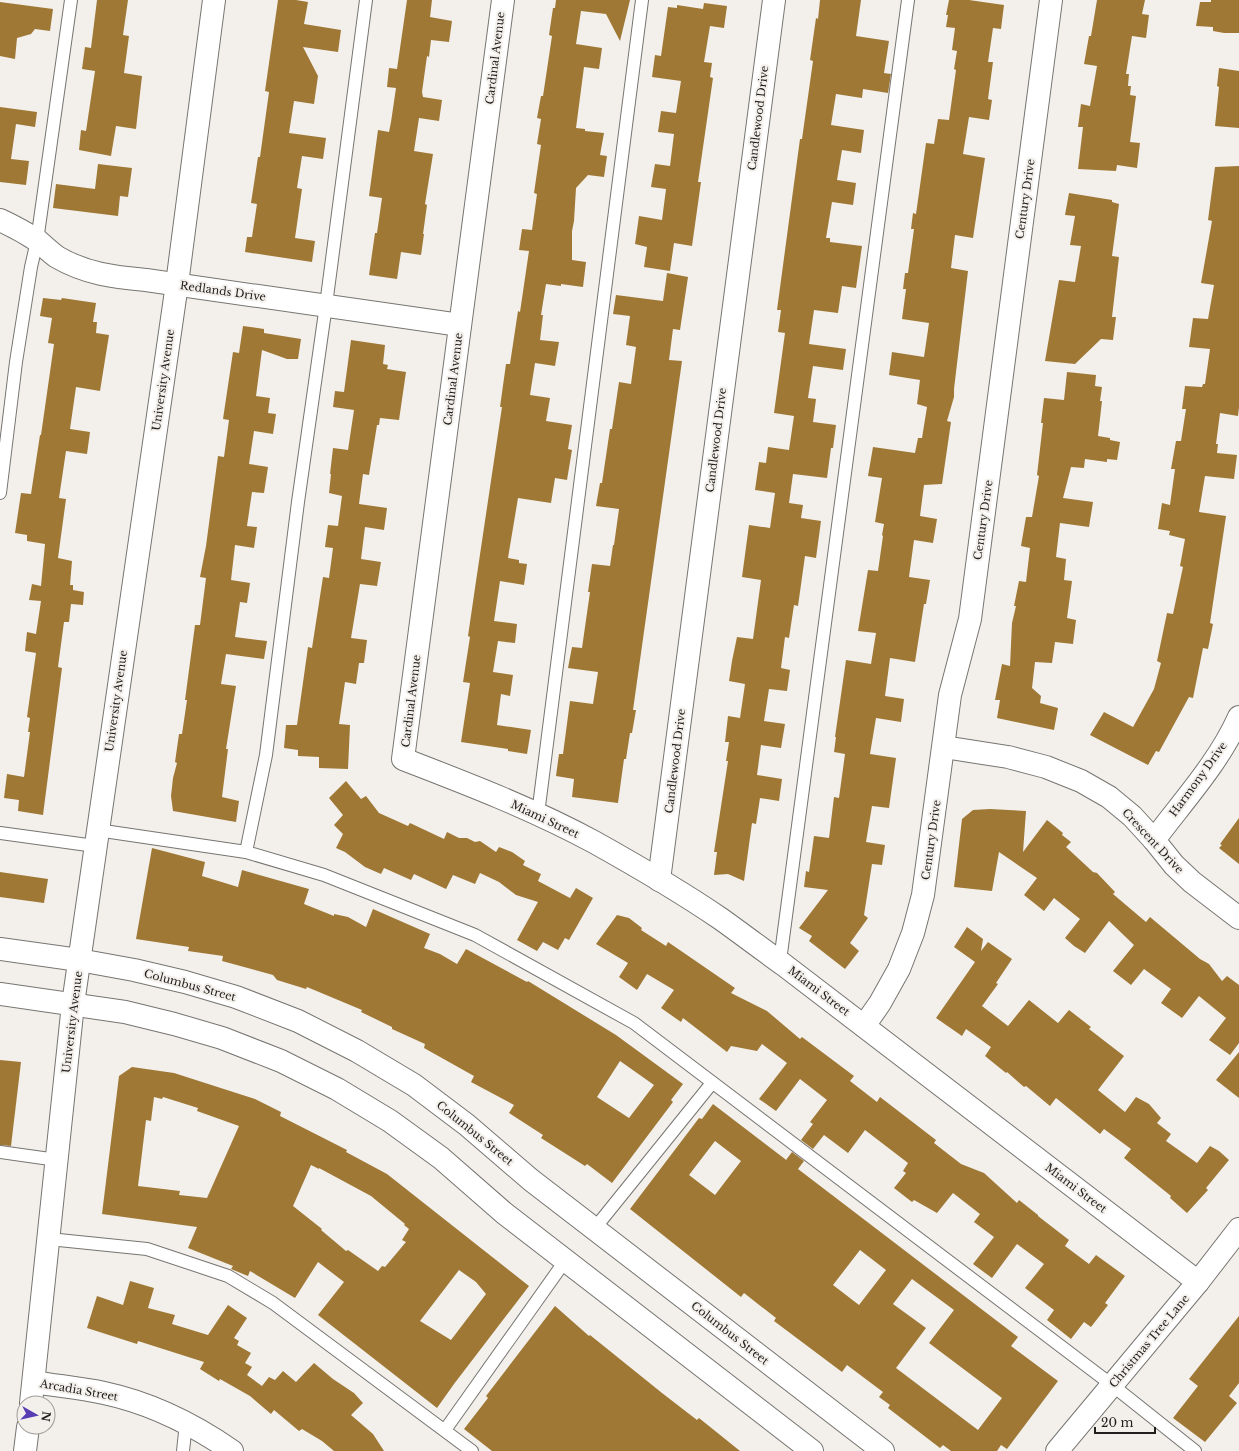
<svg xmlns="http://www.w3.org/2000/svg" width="1239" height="1451" viewBox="0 0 1239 1451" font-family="'Libre Baskerville',serif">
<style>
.building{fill:#9f7835;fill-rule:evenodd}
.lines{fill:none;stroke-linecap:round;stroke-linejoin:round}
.service-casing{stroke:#777571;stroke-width:14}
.minor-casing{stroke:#777571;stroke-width:24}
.tertiary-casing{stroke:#777571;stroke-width:24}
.secondary-casing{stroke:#777571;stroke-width:24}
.service{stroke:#fff;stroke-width:12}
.minor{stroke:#fff;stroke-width:22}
.tertiary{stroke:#fff;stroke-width:22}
.secondary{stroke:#fff;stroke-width:22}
.labels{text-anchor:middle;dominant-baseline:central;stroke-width:4;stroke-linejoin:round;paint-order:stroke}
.street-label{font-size:11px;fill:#201f1d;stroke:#f3f0eb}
</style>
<rect width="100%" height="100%" fill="#f3f0eb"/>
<g class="building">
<polygon points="97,0 128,0 123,35 129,36 124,73 142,76 136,129 116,126 111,156 79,150 81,130 86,131 95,71 82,69 85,47 91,48"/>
<polygon points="278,0 296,0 308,2 304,24 341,30 338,52 303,47 318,76 314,104 294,101 289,133 326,138 323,159 302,156 297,188 302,189 295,238 315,241 312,262 245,252 247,237 252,237 257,204 251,203 258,157 260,157 269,92 265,91"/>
<polygon points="407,0 432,0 430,17 452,21 449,42 431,40 429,57 427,56 422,92 423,97 442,100 439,121 419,118 414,151 433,154 425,204 427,205 423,234 424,234 421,255 401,252 397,279 369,275 375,233 377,233 382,198 369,196 378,130 389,132 391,122 396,88 387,87 389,68 397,69"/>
<polygon points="556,0 630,0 620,41 606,14 581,11 576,44 602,48 599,69 584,67 576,128 585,129 585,131 604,133 600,155 607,156 604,177 588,175 576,188 574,221 572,231 572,260 586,262 583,287 561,284 561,286 546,284 541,315 543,315 540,340 559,342 555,366 535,363 530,395 550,398 546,421 572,425 568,449 572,450 567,480 555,478 551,503 518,498 508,558 519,560 519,563 527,564 524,585 500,581 494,621 517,624 515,643 498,641 493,672 513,675 510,696 501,694 497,725 531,730 527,754 508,751 508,749 461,742 470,683 463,682 470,637 468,636 475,588 502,407 500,407 506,364 510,364 518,311 520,312 529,251 519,250 522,229 532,230 537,194 534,193 541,145 537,144 541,119 537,118 541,96 543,96 552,36 549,35 553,8 555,8"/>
<polygon points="820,0 861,0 856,36 889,41 884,73 891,74 888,93 863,89 862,98 836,94 831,125 864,130 861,153 842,150 837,180 856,183 853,205 832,202 826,238 830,238 830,242 862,246 856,288 842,286 838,313 814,310 809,344 846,349 843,370 813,366 808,398 816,399 813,422 836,425 833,448 831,448 827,478 793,474 789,503 803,505 801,518 821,521 816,558 805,556 798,606 794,605 789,638 785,637 781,668 790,670 787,691 769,689 764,721 785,724 781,748 761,745 757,775 782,779 779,801 760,798 756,824 752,823 744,881 728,874 714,875 717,852 714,852 728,761 726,761 729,742 725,742 728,716 740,718 745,684 729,681 732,661 737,637 753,639 761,580 742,577 749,525 770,528 775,493 755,490 759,462 766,463 768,447 789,450 794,416 774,413 785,333 778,332 781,310 777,310 800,139 802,139 813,61 810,60 816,18 818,19"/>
<polygon points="949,0 969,0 1004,5 1001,29 993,28 988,62 993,62 988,99 992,100 989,120 969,117 963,154 985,158 973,238 955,235 951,268 968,271 954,389 954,397 947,421 951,422 942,484 924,485 920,516 937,519 933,543 914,540 909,577 930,580 926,604 924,604 915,662 890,658 885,696 904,699 901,722 876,718 870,754 896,758 889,808 872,806 866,842 885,845 882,865 872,864 864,915 868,918 850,943 859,951 845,969 809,941 812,936 799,928 828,890 804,887 806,871 809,872 814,836 829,838 834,797 839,798 845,754 834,752 836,737 835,737 846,660 871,664 876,633 858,631 868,570 878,571 883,536 882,535 884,524 875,522 882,478 868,476 873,447 915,453 918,438 922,438 927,407 917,404 920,380 889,375 892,352 924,357 929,323 902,319 906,289 903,289 905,273 908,273 914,229 911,229 913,213 916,214 926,143 934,144 938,119 949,120 956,70 954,69 957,51 952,50 955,28 946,27 948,15 946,15"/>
<polygon points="1097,0 1145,0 1142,14 1149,15 1146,38 1132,36 1126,74 1129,74 1128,86 1131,86 1130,95 1136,96 1130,142 1140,143 1137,168 1117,165 1116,171 1078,169 1083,127 1078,127 1081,104 1090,106 1097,66 1084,64 1089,36 1091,36"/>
<polygon points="1211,0 1239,0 1239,33 1224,33 1213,31 1213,27 1196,26 1200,2 1211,2"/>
<polygon points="0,2 53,9 50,31 35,29 31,34 17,38 15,59 0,56"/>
<polygon points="704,3 727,6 724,28 710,26 704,62 712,63 710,77 713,78 698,182 701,182 692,246 674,243 670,271 644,267 647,247 635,244 639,216 662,220 666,189 651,187 655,164 670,166 674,134 658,132 661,111 676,113 681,81 652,77 655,55 661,56 668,7 677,8 677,5 703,9"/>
<polygon points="1219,68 1239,71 1239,128 1215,126 1219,87 1217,86"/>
<polygon points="0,107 37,112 35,127 16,124 11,159 29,161 26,185 0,182"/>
<polygon points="98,164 132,168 128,197 120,196 118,216 53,208 56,184 95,189"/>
<polygon points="1239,166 1239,407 1238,416 1220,413 1216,444 1218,444 1217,453 1237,455 1234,479 1205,476 1199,512 1226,516 1210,623 1213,624 1208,649 1203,648 1193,698 1189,697 1159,752 1156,751 1148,765 1090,735 1104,712 1133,727 1154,689 1161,663 1157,661 1167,613 1173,614 1183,567 1180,566 1185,539 1169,535 1170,531 1158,529 1162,503 1170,505 1175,469 1171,469 1176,441 1181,441 1186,409 1182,409 1185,386 1202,387 1203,384 1205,384 1210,349 1189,347 1193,318 1208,319 1214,285 1201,283 1212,221 1208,220 1215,167"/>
<polygon points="1069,193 1112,200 1112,202 1119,204 1112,256 1119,257 1112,317 1116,317 1113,340 1101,339 1075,364 1045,361 1059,280 1075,282 1081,246 1070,245 1075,216 1065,215"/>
<polygon points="667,273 688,277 680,330 673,329 669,360 682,361 633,710 636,710 632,733 630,733 626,759 624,759 618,803 572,797 574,779 556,776 559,754 563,754 570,701 593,704 598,672 568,668 572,647 582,648 590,592 588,592 592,564 610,566 613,545 614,545 619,509 596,506 600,483 602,483 610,429 612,429 619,382 631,384 636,347 626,345 630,316 613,314 616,295 663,301"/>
<polygon points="43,298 61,300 62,298 96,303 93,322 97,322 96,333 109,335 100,391 76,387 70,429 90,432 87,454 66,451 59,498 66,499 58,558 72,561 70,585 73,585 73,590 84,592 83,605 71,604 69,622 64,622 58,667 62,668 43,815 18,811 19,800 4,798 7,774 24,777 30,732 28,732 30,718 27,717 36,653 25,651 27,632 36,634 41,601 29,600 32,584 41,586 45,544 27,541 27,535 15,533 21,493 31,494 40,435 41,435 54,344 48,343 52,318 40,316"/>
<polygon points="243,326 264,329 264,333 301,339 298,359 287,359 262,350 256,396 270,398 268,413 276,414 273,434 254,431 249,464 268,467 264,493 252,492 247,526 257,527 254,548 235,545 231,580 250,583 247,603 240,602 235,637 267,641 264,659 226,654 221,684 236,686 226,749 228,749 222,797 239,801 236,822 173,811 171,796 173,778 177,763 175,762 179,734 182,734 187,700 185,700 195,625 200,625 206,578 200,577 206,546 218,456 224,457 229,420 223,419 233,352 239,353"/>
<polygon points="351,340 385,345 383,364 388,365 387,369 406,372 399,420 380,418 379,425 377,425 369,475 363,474 359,504 387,508 384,530 365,527 361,559 381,562 377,586 360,584 351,638 367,640 364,663 359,663 356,684 345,682 339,724 350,725 348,769 319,768 319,757 298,756 298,750 284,748 286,725 297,725 308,647 312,648 323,577 329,578 333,548 325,547 328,525 338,526 342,496 329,493 331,474 330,474 333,448 348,450 354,410 333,407 335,391 344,392"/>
<polygon points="1067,372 1096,375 1095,386 1102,387 1100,401 1102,401 1098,436 1110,438 1110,440 1120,442 1117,460 1107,459 1107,462 1085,459 1084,468 1071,467 1063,498 1093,502 1089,527 1060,523 1056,557 1066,559 1064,580 1072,581 1067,618 1076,620 1073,644 1055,642 1052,663 1035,662 1032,688 1041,696 1040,703 1058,708 1054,730 997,718 1000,700 995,700 1002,664 1010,666 1012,623 1016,606 1014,606 1019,581 1026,582 1030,548 1021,546 1026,517 1032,517 1039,476 1037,475 1043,423 1041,423 1044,398 1064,400"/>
<polygon points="346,781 361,799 366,796 379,813 408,826 410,823 444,839 447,832 459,838 467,838 475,842 480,841 496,852 499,847 512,852 525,861 523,865 541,874 538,881 570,898 576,888 593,898 569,940 565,938 558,950 543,942 537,951 517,940 538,902 516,895 499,882 480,873 475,884 453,875 446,889 414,874 411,880 384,868 381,874 365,867 345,852 336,848 343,834 334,825 343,815 329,798"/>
<polygon points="990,809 1026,811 1023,852 1047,820 1063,833 1062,835 1071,842 1066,847 1093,872 1097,873 1115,892 1113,894 1146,922 1150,917 1200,959 1209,964 1222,981 1227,976 1239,985 1239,1043 1230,1055 1209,1040 1226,1018 1199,996 1182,1018 1161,1003 1171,989 1144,969 1131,985 1113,971 1134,945 1109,921 1085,953 1074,946 1065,938 1080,919 1054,898 1044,911 1024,895 1037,878 999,852 992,891 954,887 962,819 973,810"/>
<polygon points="1239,818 1239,864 1219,848 1222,845 1220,844"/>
<path d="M152 848 205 862 202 876 238 887 242 870 309 889 304 904 334 916V914L348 917 366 927 373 909 430 934 424 948 440 954 457 964 466 949 527 982 528 981 616 1035 683 1084 671 1100 673 1102 612 1183 587 1164 585 1166 541 1138 543 1135 509 1113 514 1105 471 1082 474 1076 424 1048 425 1044 392 1029V1027L361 1012 362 1010 307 987 306 989 277 980 273 975 222 961 223 956 188 951 189 947 136 939ZM620 1061 654 1085 629 1118 597 1097Z"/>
<polygon points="0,872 48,879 44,903 0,897"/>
<polygon points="617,915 629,918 642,928 641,930 666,946 668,942 735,988 731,993 767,1011 800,1039 802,1037 854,1076 850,1081 877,1102 880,1097 936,1140 934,1143 961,1164 984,1173 1017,1203 1019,1200 1038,1215 1038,1216 1069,1240 1065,1246 1089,1264 1096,1255 1125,1276 1105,1303 1108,1305 1091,1327 1084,1322 1071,1339 1047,1320 1054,1310 1025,1288 1044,1264 1017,1244 992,1278 973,1264 994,1237 974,1222 980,1214 953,1193 937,1213 914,1200 912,1202 894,1188 906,1173 903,1171 908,1163 865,1130 848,1153 824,1135 813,1149 801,1140 813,1124 810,1122 827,1100 800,1079 776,1111 759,1099 787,1063 762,1044 757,1051 731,1046 727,1052 683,1018 681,1022 661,1008 674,990 647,974 637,990 619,977 628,963 596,944"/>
<polygon points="967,927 983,939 981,951 988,942 1012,959 996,983 998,984 982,1006 1008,1026 1029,1000 1058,1023 1069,1010 1091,1027 1089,1029 1124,1056 1098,1090 1125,1112 1136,1097 1149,1104 1161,1118 1157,1123 1171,1134 1166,1141 1197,1163 1210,1146 1219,1151 1229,1160 1206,1188 1208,1190 1187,1213 1170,1198 1171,1196 1124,1158 1131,1149 1104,1129 1100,1134 1056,1098 1050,1106 1026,1086 1024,1087 1007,1072 1006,1073 985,1056 991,1047 966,1029 962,1036 936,1018 975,962 954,947"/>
<polygon points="1239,1052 1239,1098 1216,1080"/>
<polygon points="0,1060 21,1062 11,1146 0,1145"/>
<path d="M132 1067 174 1073 255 1099 281 1112 280 1116 347 1150 346 1152 387 1174 529 1286 454 1384 437 1408 318 1315 344 1282 318 1262 295 1298 250 1271 248 1276 231 1269 233 1266 188 1248 197 1227 102 1214 119 1076ZM154 1097 162 1099 163 1097 198 1108 197 1111 239 1126 207 1198 179 1195 180 1191 138 1186 146 1120 151 1121ZM311 1165 319 1169V1168L371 1196 405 1224 404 1225 409 1229 402 1240 406 1242 385 1267 382 1266 378 1271 348 1250 346 1251 321 1230 322 1229 293 1206ZM459 1270 476 1282 486 1294 451 1340 420 1321Z"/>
<path d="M713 1104 785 1159 786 1160 792 1152 804 1161 798 1169 1018 1337 1011 1346 1058 1381 1007 1449 1001 1445 997 1451H951L943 1445 940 1448 888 1408 890 1405 879 1397 883 1392 847 1365 842 1372 774 1321 776 1318 744 1293 741 1297 630 1209 699 1118 702 1119ZM715 1141 741 1161 715 1195 689 1175ZM860 1250 886 1270 859 1305 833 1285ZM912 1279 954 1310 929 1343 1002 1398 978 1430 896 1368 926 1328 893 1304Z"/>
<polygon points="130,1281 154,1288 148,1308 175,1315 172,1324 208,1335 228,1305 247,1318 234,1338 239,1341 237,1345 251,1353 245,1363 252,1367 247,1375 262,1386 269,1377 275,1380 283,1371 296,1382 314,1363 333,1379 354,1393 363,1403 351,1415 373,1434 384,1451 334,1451 322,1441 302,1429 299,1431 274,1410 271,1414 250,1396 220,1379 219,1381 200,1369 204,1362 138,1341 137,1344 87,1328 97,1296 123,1305"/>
<polygon points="555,1306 589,1336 590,1335 662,1393 697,1420 699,1418 740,1451 492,1451 464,1429 488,1398 486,1396"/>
<polygon points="1239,1316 1239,1383 1229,1396 1237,1403 1205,1442 1173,1418 1198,1386 1189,1379"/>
</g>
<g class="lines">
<defs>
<g id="service">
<polyline points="0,493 16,362 31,267 37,241 71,0"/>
<polyline points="538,814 642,0"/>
<polyline points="97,830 246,852 324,875 475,935 634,1023 1112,1385 1195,1451"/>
<polyline points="0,833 95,846"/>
<polyline points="246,852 266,755 298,502 326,305 366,0"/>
<polyline points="780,961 908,0"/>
<polyline points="0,1152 57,1160"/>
<polyline points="595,1228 712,1083"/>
<polyline points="49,1239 147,1249 228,1276 273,1303 472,1451"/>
<polyline points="445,1430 565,1261"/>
<polyline points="183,1451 186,1423"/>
</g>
<g id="minor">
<path d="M503 0 403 759C468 784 533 809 594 842 637 866 680 891 721 919 742 934 763 950 784 965L1198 1282"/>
<path d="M0 220C13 226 26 233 38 241 44 246 50 252 57 257 86 274 114 277 146 280L460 325"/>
<polyline points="944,747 1008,757 1046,767 1081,781 1109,797 1132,816 1154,840 1174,865 1192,882 1239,918"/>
<path d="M1154 840C1184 800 1219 762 1239 717"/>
<polyline points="659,880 774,0"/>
<polyline points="864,1026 880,1003 899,969 913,933 923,895 950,695 970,619 1051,0"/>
<path d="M34 1382C57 1386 81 1388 104 1393 151 1403 193 1424 232 1451"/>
</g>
<g id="tertiary">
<polyline points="31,1403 73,1004 177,284 214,0"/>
<polyline points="25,1451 28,1427"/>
<polyline points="1057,1451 1198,1282 1239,1229"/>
</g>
<g id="secondary">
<polyline points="0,949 79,960 134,970 185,982 236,997 298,1021 357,1051 414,1085 467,1125 531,1180 883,1451"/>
<polyline points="0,994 125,1012 174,1024 222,1038 281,1061 337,1089 390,1121 441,1158 504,1213 812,1451"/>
</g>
</defs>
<use href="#service" class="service-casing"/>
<use href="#minor" class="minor-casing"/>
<use href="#tertiary" class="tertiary-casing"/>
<use href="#secondary" class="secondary-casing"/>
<use href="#service" class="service"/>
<use href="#minor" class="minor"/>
<use href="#tertiary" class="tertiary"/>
<use href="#secondary" class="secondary"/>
</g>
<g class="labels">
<g class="street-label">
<text transform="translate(495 58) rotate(-83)">Cardinal Avenue</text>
<text transform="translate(758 118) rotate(-83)">Candlewood Drive</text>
<text transform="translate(1025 199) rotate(-82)">Century Drive</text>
<text transform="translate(223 291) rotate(8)">Redlands Drive</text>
<text transform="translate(453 379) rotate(-83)">Cardinal Avenue</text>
<text transform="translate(163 380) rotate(-82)">University Avenue</text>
<text transform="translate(716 440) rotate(-83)">Candlewood Drive</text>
<text transform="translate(983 520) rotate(-82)">Century Drive</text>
<text transform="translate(116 701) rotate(-82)">University Avenue</text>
<text transform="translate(411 701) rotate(-83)">Cardinal Avenue</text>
<text transform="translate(675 761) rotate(-83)">Candlewood Drive</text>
<text transform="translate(1198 779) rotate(-54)">Harmony Drive</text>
<text transform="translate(545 819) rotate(25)">Miami Street</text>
<text transform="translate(931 840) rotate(-82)">Century Drive</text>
<text transform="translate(1153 841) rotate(47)">Crescent Drive</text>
<text transform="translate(190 985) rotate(15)">Columbus Street</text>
<text transform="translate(819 991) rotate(37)">Miami Street</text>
<text transform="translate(72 1022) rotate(-83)">University Avenue</text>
<text transform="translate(475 1133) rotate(39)">Columbus Street</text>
<text transform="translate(1076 1188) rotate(37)">Miami Street</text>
<text transform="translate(730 1333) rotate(38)">Columbus Street</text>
<text transform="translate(1149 1341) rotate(-50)">Christmas Tree Lane</text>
<text transform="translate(79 1390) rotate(10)">Arcadia Street</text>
</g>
</g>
<g transform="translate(36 1415) rotate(98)"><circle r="19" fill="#f3f0eb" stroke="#9f9c99"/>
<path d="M0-3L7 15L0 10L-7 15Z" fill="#583cb4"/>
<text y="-6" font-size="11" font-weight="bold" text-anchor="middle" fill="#201f1d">N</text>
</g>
<path d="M1095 1427v6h60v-6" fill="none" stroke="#201f1d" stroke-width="2"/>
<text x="1101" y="1427" font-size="12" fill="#201f1d" stroke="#f3f0eb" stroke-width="3" paint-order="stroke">20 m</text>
</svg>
